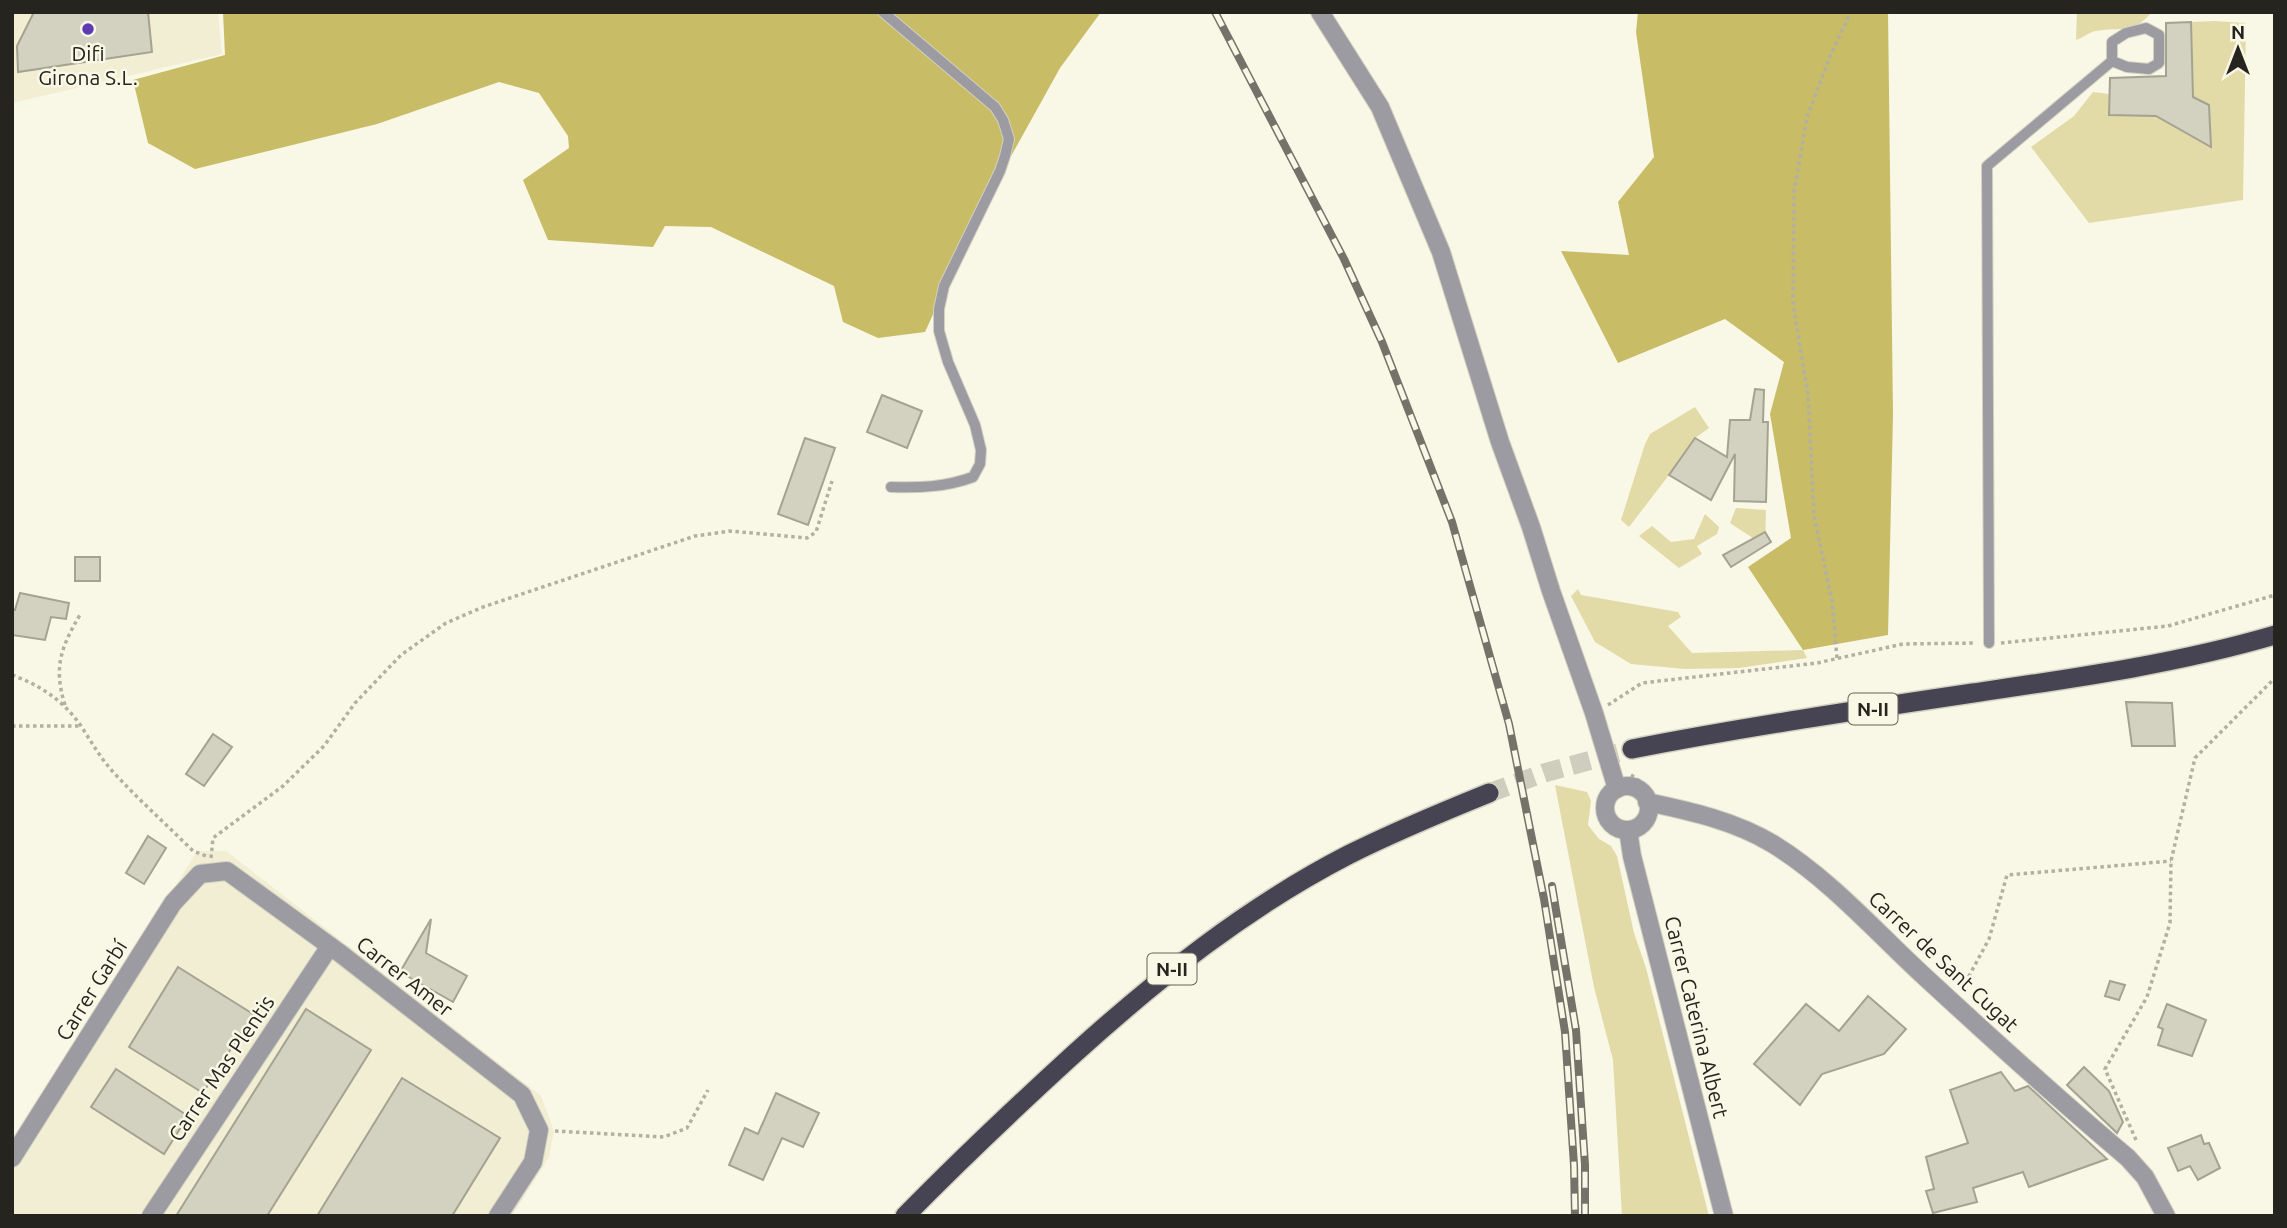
<svg xmlns="http://www.w3.org/2000/svg" width="2287" height="1228" viewBox="0 0 2287 1228" font-family="Ubuntu,sans-serif">
<style>
.built{fill:#f1eed4}
.green{fill:#e2dba8}
.forest{fill:#c8bc67}
.building{fill:#d3d1bf;stroke:#a4a291;stroke-width:2}
.lines{fill:none;stroke-linecap:round;stroke-linejoin:round}
.trunk-tunnel{stroke:#cfcdbd;stroke-width:19;stroke-dasharray:19 10;stroke-linecap:butt}
.service-casing{stroke:#d3d1c1;stroke-width:12}
.minor-casing{stroke:#d3d1c1;stroke-width:20}
.tertiary-casing{stroke:#d3d1c1;stroke-width:20}
.trunk-casing{stroke:#d3d1c1;stroke-width:22}
.path{stroke:#b1b0a2;stroke-width:3.5;stroke-dasharray:3.5 3.5;stroke-linecap:butt}
.service{stroke:#9c9ba2;stroke-width:10}
.minor{stroke:#9c9ba2;stroke-width:18}
.tertiary{stroke:#9c9ba2;stroke-width:18}
.trunk{stroke:#464452;stroke-width:19}
.rail-casing{stroke:#757369;stroke-width:8}
.rail{stroke:#f9f7e5;stroke-width:5;stroke-dasharray:16;stroke-linecap:butt}
.poi-dot{fill:#5f3bb3;stroke:#f9f7e5;stroke-width:2.5}
.labels{text-anchor:middle;dominant-baseline:central;stroke-width:5;stroke-linejoin:round;paint-order:stroke}
.shield{fill:#f9f7e5;stroke:#65635a;stroke-width:2}
.shield-label{font-size:19px;font-weight:bold;fill:#25241e}
.poi-label{font-size:21px;fill:#25241e;stroke:#f9f7e5}
.street-label{font-size:21px;fill:#25241e;stroke:#f9f7e5}
</style>
<rect width="100%" height="100%" fill="#f9f7e5"/>
<g class="built">
<polygon points="12,12 218,12 222,54 12,103"/>
<polygon points="197,851 226,851 541,1096 554,1131 549,1157 512,1216 12,1216 12,1152"/>
</g>
<g class="green">
<path d="M2077 12H2152C2131 36 2123 26 2096 31 2089 32 2083 38 2076 40Z"/>
<polygon points="2215,21 2246,23 2243,200 2089,223 2031,147 2074,116 2093,92 2109,94 2109,115 2156,116 2210,147 2209,105 2193,97 2191,22"/>
<polygon points="1695,407 1709,428 1695,438 1669,475 1629,527 1621,520 1645,444 1650,434"/>
<polygon points="1736,508 1766,510 1765,546 1730,523"/>
<polygon points="1705,514 1719,527 1717,534 1697,546 1702,554 1679,568 1639,536 1652,526 1671,542 1694,539"/>
<polygon points="1578,589 1581,595 1678,612 1681,617 1668,626 1692,653 1803,650 1807,658 1739,668 1685,669 1631,664 1595,642 1571,596"/>
<polygon points="1555,785 1587,792 1591,801 1588,825 1599,839 1611,846 1617,856 1634,933 1646,968 1709,1216 1622,1216 1613,1060 1594,987"/>
</g>
<g class="forest">
<polygon points="223,12 1101,12 1060,68 980,212 925,332 878,338 843,322 834,286 711,227 665,226 653,247 548,240 523,180 569,148 568,136 539,93 499,82 377,124 195,169 148,143 133,80 225,55"/>
<polygon points="1638,12 1888,12 1893,414 1888,635 1803,650 1748,567 1791,538 1770,414 1784,362 1725,319 1618,363 1561,251 1629,255 1618,202 1654,157 1636,32"/>
</g>
<g class="building">
<polygon points="34,12 148,12 152,52 18,72 17,46"/>
<polygon points="2191,22 2193,97 2209,105 2211,147 2156,116 2109,115 2110,78 2166,76 2166,23"/>
<polygon points="1755,389 1764,390 1763,422 1768,422 1766,502 1734,501 1735,454 1711,500 1669,475 1695,438 1727,457 1730,420 1750,420"/>
<polygon points="882,395 922,411 907,448 867,432"/>
<polygon points="805,438 835,448 808,525 778,514"/>
<polygon points="1765,532 1771,542 1731,567 1723,555"/>
<rect x="75" y="557" width="25" height="24"/>
<polygon points="20,593 69,603 66,619 51,617 45,640 12,635 12,609 15,610"/>
<polygon points="2126,702 2172,703 2175,746 2132,746"/>
<polygon points="213,734 232,747 204,786 186,774"/>
<polygon points="148,836 166,848 144,884 126,873"/>
<polygon points="431,919 426,953 467,976 453,1002 400,972"/>
<polygon points="178,967 253,1014 203,1093 129,1047"/>
<polygon points="2110,981 2125,985 2119,1000 2105,996"/>
<polygon points="1868,996 1906,1029 1884,1054 1822,1074 1800,1105 1754,1064 1806,1004 1839,1031"/>
<polygon points="2167,1004 2206,1020 2192,1056 2158,1045 2163,1029 2158,1027"/>
<polygon points="306,1009 371,1050 267,1216 176,1216"/>
<polygon points="2084,1067 2109,1091 2123,1122 2117,1133 2067,1085"/>
<polygon points="116,1069 188,1116 164,1154 91,1107"/>
<polygon points="2001,1072 2015,1091 2028,1086 2107,1159 2029,1187 2023,1172 1973,1188 1977,1202 1933,1213 1926,1191 1934,1189 1926,1157 1968,1143 1950,1090"/>
<polygon points="402,1078 500,1138 452,1216 317,1216"/>
<polygon points="776,1093 819,1113 803,1147 782,1138 763,1180 729,1165 745,1128 758,1134"/>
<polygon points="2201,1135 2204,1144 2209,1143 2220,1168 2198,1180 2190,1166 2178,1171 2168,1148"/>
</g>
<g class="lines">
<polyline class="trunk-tunnel" points="1489,793 1544,773 1632,749"/>
<defs>
<g id="service">
<path d="M883 12 995 107 1003 120 1009 139 1005 156 1000 171 944 286 939 309V331L948 362 975 425 981 450 980 464 973 477C946 487 919 488 891 487"/>
<polyline points="1989,643 1987,166 2112,61 2127,67 2149,69 2159,63 2159,35 2146,28 2126,33 2112,42 2112,61"/>
</g>
<g id="minor">
<polyline points="1628,830 1632,856 1724,1216"/>
<polyline points="12,1158 173,903 200,874 227,871 341,954 522,1095 539,1130 533,1162 498,1216"/>
<polyline points="151,1216 330,946"/>
</g>
<g id="tertiary">
<polyline points="1320,12 1380,107 1441,252 1500,442 1531,527 1551,591 1594,713 1617,789"/>
<circle cx="1627" cy="808" r="22"/>
<path d="M1647 802C1690 811 1735 821 1773 844 1830 879 1876 932 1925 977 1991 1038 2059 1100 2128 1158L2145 1177 2166 1216"/>
</g>
<g id="trunk">
<path d="M1632 749C1745 727 1859 710 1973 693 2075 678 2176 664 2275 635"/>
<path d="M905 1216C960 1160 1016 1107 1074 1054 1158 978 1247 907 1348 855 1394 832 1442 812 1489 793"/>
</g>
</defs>
<use href="#service" class="service-casing"/>
<use href="#minor" class="minor-casing"/>
<use href="#tertiary" class="tertiary-casing"/>
<use href="#trunk" class="trunk-casing"/>
<g class="path">
<polyline points="2001,643 2168,626 2275,595"/>
<polyline points="1837,658 1832,601 1814,516 1808,395 1793,304 1794,192 1807,117 1831,54 1851,12"/>
<path d="M12 675C40 685 64 701 81 726 92 743 101 759 115 774 140 801 167 825 193 851L206 856"/>
<path d="M65 705C53 667 61 647 81 613"/>
<polyline points="1608,705 1642,683 1817,663 1903,644 1975,643"/>
<polyline points="12,726 80,726"/>
<polyline points="1631,775 1645,785"/>
<polyline points="211,858 213,838 283,786 324,746 355,703 401,655 446,623 483,607 695,536 730,531 807,538 816,532 832,481"/>
<polyline points="1962,989 1989,939 2007,875 2171,861"/>
<polyline points="555,1131 664,1137 687,1128 708,1090"/>
<polyline points="2136,1140 2105,1069 2147,997 2170,923 2171,861 2195,758 2275,678"/>
</g>
<use href="#service" class="service"/>
<use href="#minor" class="minor"/>
<use href="#tertiary" class="tertiary"/>
<use href="#trunk" class="trunk"/>
<defs>
<g id="rail">
<polyline points="1215,12 1344,259 1382,342 1452,522 1509,724 1544,899 1565,1032 1574,1165 1575,1216"/>
<polyline points="1552,886 1576,1030 1585,1165 1585,1216"/>
</g>
</defs>
<use href="#rail" class="rail-casing"/>
<use href="#rail" class="rail"/>
</g>
<circle class="poi-dot" cx="88" cy="29" r="7"/>
<g class="labels">
<g class="shield">
<rect x="1848.5" y="693.5" width="49" height="31" rx="5"/>
<rect x="1147.5" y="953.5" width="49" height="31" rx="5"/>
</g>
<g class="shield-label">
<text x="1873" y="709">N-II</text>
<text x="1172" y="969">N-II</text>
</g>
<g class="poi-label">
<text x="88" y="53">Difi<tspan x="88" dy="24">Girona S.L.</tspan></text>
</g>
<g class="street-label">
<text transform="translate(1944 961) rotate(43)">Carrer de Sant Cugat</text>
<text transform="translate(405 976) rotate(38)">Carrer Amer</text>
<text transform="translate(91 990) rotate(-58)">Carrer Garbí</text>
<text transform="translate(1697 1017) rotate(76)">Carrer Caterina Albert</text>
<text transform="translate(221 1068) rotate(-56)">Carrer Mas Plentis</text>
</g>
</g>
<rect width="2287" height="1228" fill="none" stroke="#25241e" stroke-width="28"/>
<g transform="translate(2238 49)" stroke="#f9f7e5" stroke-width="5" paint-order="stroke">
<path d="M0-5L12 26L0 18L-12 26Z" fill="#25241e"/>
<text y="-10" font-size="19" font-weight="bold" text-anchor="middle" fill="#25241e">N</text>
</g>
</svg>
